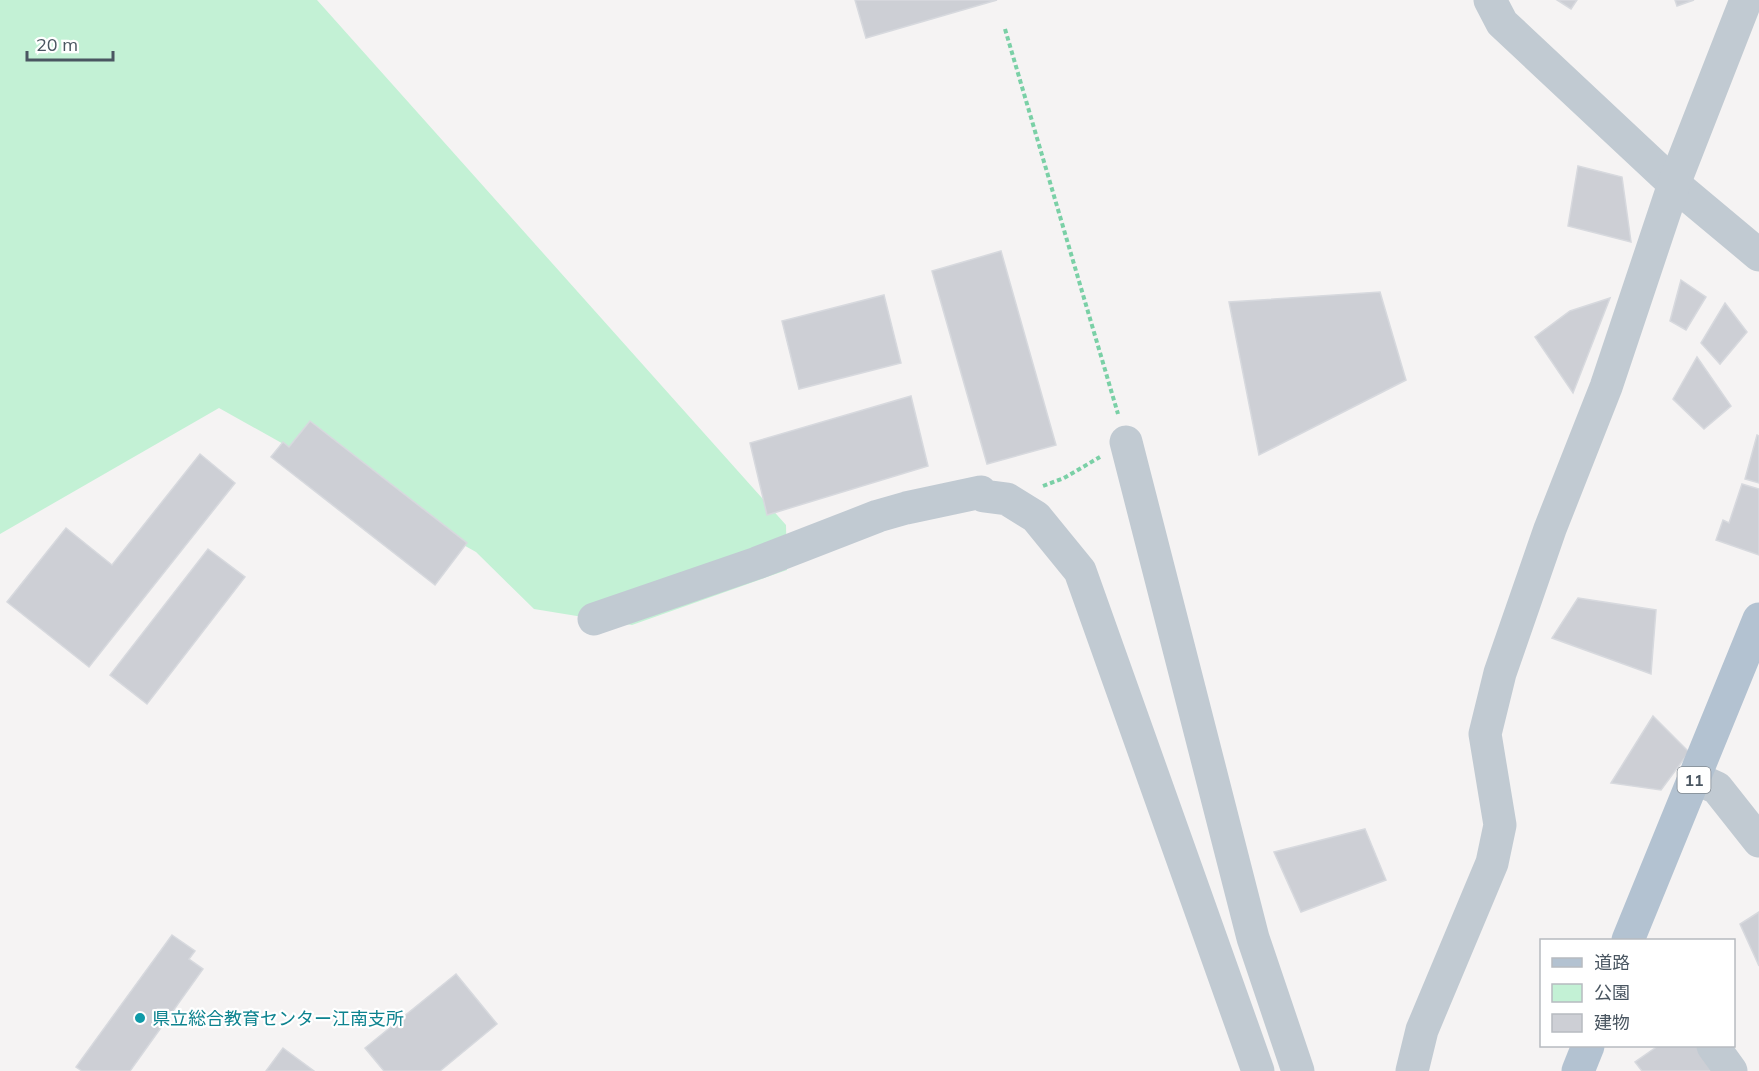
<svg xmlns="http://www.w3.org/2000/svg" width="1759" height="1071" viewBox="0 0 1759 1071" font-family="Mulish,'Noto Sans JP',sans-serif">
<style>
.green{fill:#c3f1d5}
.building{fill:#cdcfd5;stroke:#d7d9de;stroke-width:1.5}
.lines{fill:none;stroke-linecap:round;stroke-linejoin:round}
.path{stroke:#7ad0a6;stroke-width:4;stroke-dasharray:4.5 3;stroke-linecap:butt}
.minor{stroke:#c1cad2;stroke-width:33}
.major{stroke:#b3c2d1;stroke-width:33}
.culture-dot{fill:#0f9aa8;stroke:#fff;stroke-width:2}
.labels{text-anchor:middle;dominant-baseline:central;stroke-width:4.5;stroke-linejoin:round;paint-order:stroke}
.shield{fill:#fff;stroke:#808990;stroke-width:1.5}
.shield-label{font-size:16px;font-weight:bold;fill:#4a5661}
.culture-label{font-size:18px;fill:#0d838f;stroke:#fff;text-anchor:start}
</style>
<rect width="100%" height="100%" fill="#f5f3f3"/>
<polygon class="green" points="0,0 317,0 786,525 787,570 632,625 534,609 476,552 219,408 0,534"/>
<g class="building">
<polygon points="855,0 997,0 866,38"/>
<polygon points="1557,0 1577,0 1571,9"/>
<polygon points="1675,0 1694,0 1677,6"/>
<polygon points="1578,166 1622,177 1631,242 1568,226"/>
<polygon points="1001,251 1056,445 987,464 932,271"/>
<polygon points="1681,280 1706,297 1686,330 1670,321"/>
<polygon points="1380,292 1406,380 1259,455 1229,302"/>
<polygon points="884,295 901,363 799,389 782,321"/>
<polygon points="1610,298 1573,393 1535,337 1570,311"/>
<polygon points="1725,303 1747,332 1720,364 1701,343"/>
<polygon points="1697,357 1731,406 1704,429 1673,399"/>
<polygon points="911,396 928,466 767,515 750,443"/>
<polygon points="310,421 467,543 435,585 271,457 283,442 289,447"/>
<polygon points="1757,435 1759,436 1759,483 1745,479"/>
<polygon points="200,454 235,483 89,667 7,602 66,528 112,565"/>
<polygon points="1742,484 1759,489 1759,555 1716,540 1723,520 1729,523"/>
<polygon points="208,549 245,577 147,704 110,675"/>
<polygon points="1578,598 1656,610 1651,674 1552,638"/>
<polygon points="1653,716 1689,752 1661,790 1611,783"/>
<polygon points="1365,829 1386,880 1301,912 1274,852"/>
<polygon points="1759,912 1759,966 1740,924"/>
<polygon points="172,935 195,951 189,959 203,969 130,1071 82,1071 76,1067"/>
<polygon points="456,974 497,1024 440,1071 384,1071 365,1048"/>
<polygon points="1658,1046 1699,1046 1717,1071 1642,1071 1635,1062"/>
<polygon points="283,1048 314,1071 266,1071"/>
</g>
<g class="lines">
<g class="path">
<polyline points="1005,29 1118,414"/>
<polyline points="1043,486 1064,478 1100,457"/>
</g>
<g class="minor">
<polyline points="1490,0 1502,23 1674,184 1759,255"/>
<polyline points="1126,442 1253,938 1298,1071"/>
<polyline points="594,619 757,563 878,516 906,508 981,492 984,496 1007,499 1036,517 1080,571 1258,1071"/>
<polyline points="1695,778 1717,788 1759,841"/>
<polyline points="1713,1046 1731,1071"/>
<polyline points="1412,1071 1422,1030 1492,863 1500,825 1485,734 1500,673 1550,529 1606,387 1674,184 1746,0"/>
</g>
<g class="major">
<polyline points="1628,940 1759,619"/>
<polyline points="1578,1071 1588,1046"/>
</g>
</g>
<circle class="culture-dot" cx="140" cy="1018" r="6"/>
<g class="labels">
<rect class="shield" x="1677.5" y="767" width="33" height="26" rx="4.5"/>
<g class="shield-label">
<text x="1694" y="780">11</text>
</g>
<g class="culture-label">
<text x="152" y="1018">県立総合教育センター江南支所</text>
</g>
</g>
<rect x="1540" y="939" width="195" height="108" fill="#ffffff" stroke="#b7bbc0" stroke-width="1.5"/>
<rect x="1552" y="958" width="30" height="9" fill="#b3c2d1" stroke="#b7bbc0" stroke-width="1.5"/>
<text x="1594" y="969" font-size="18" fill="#4a5661">道路</text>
<rect x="1552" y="984" width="30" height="18" fill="#c3f1d5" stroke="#b7bbc0" stroke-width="1.5"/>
<text x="1594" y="999" font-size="18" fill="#4a5661">公園</text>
<rect x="1552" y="1014" width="30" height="18" fill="#cdcfd5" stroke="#b7bbc0" stroke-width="1.5"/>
<text x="1594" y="1029" font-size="18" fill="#4a5661">建物</text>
<path d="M27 51v9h86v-9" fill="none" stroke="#4a5661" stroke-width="3"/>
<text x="36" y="51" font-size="18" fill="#4a5661" stroke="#ffffff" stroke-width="4.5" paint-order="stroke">20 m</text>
</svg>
